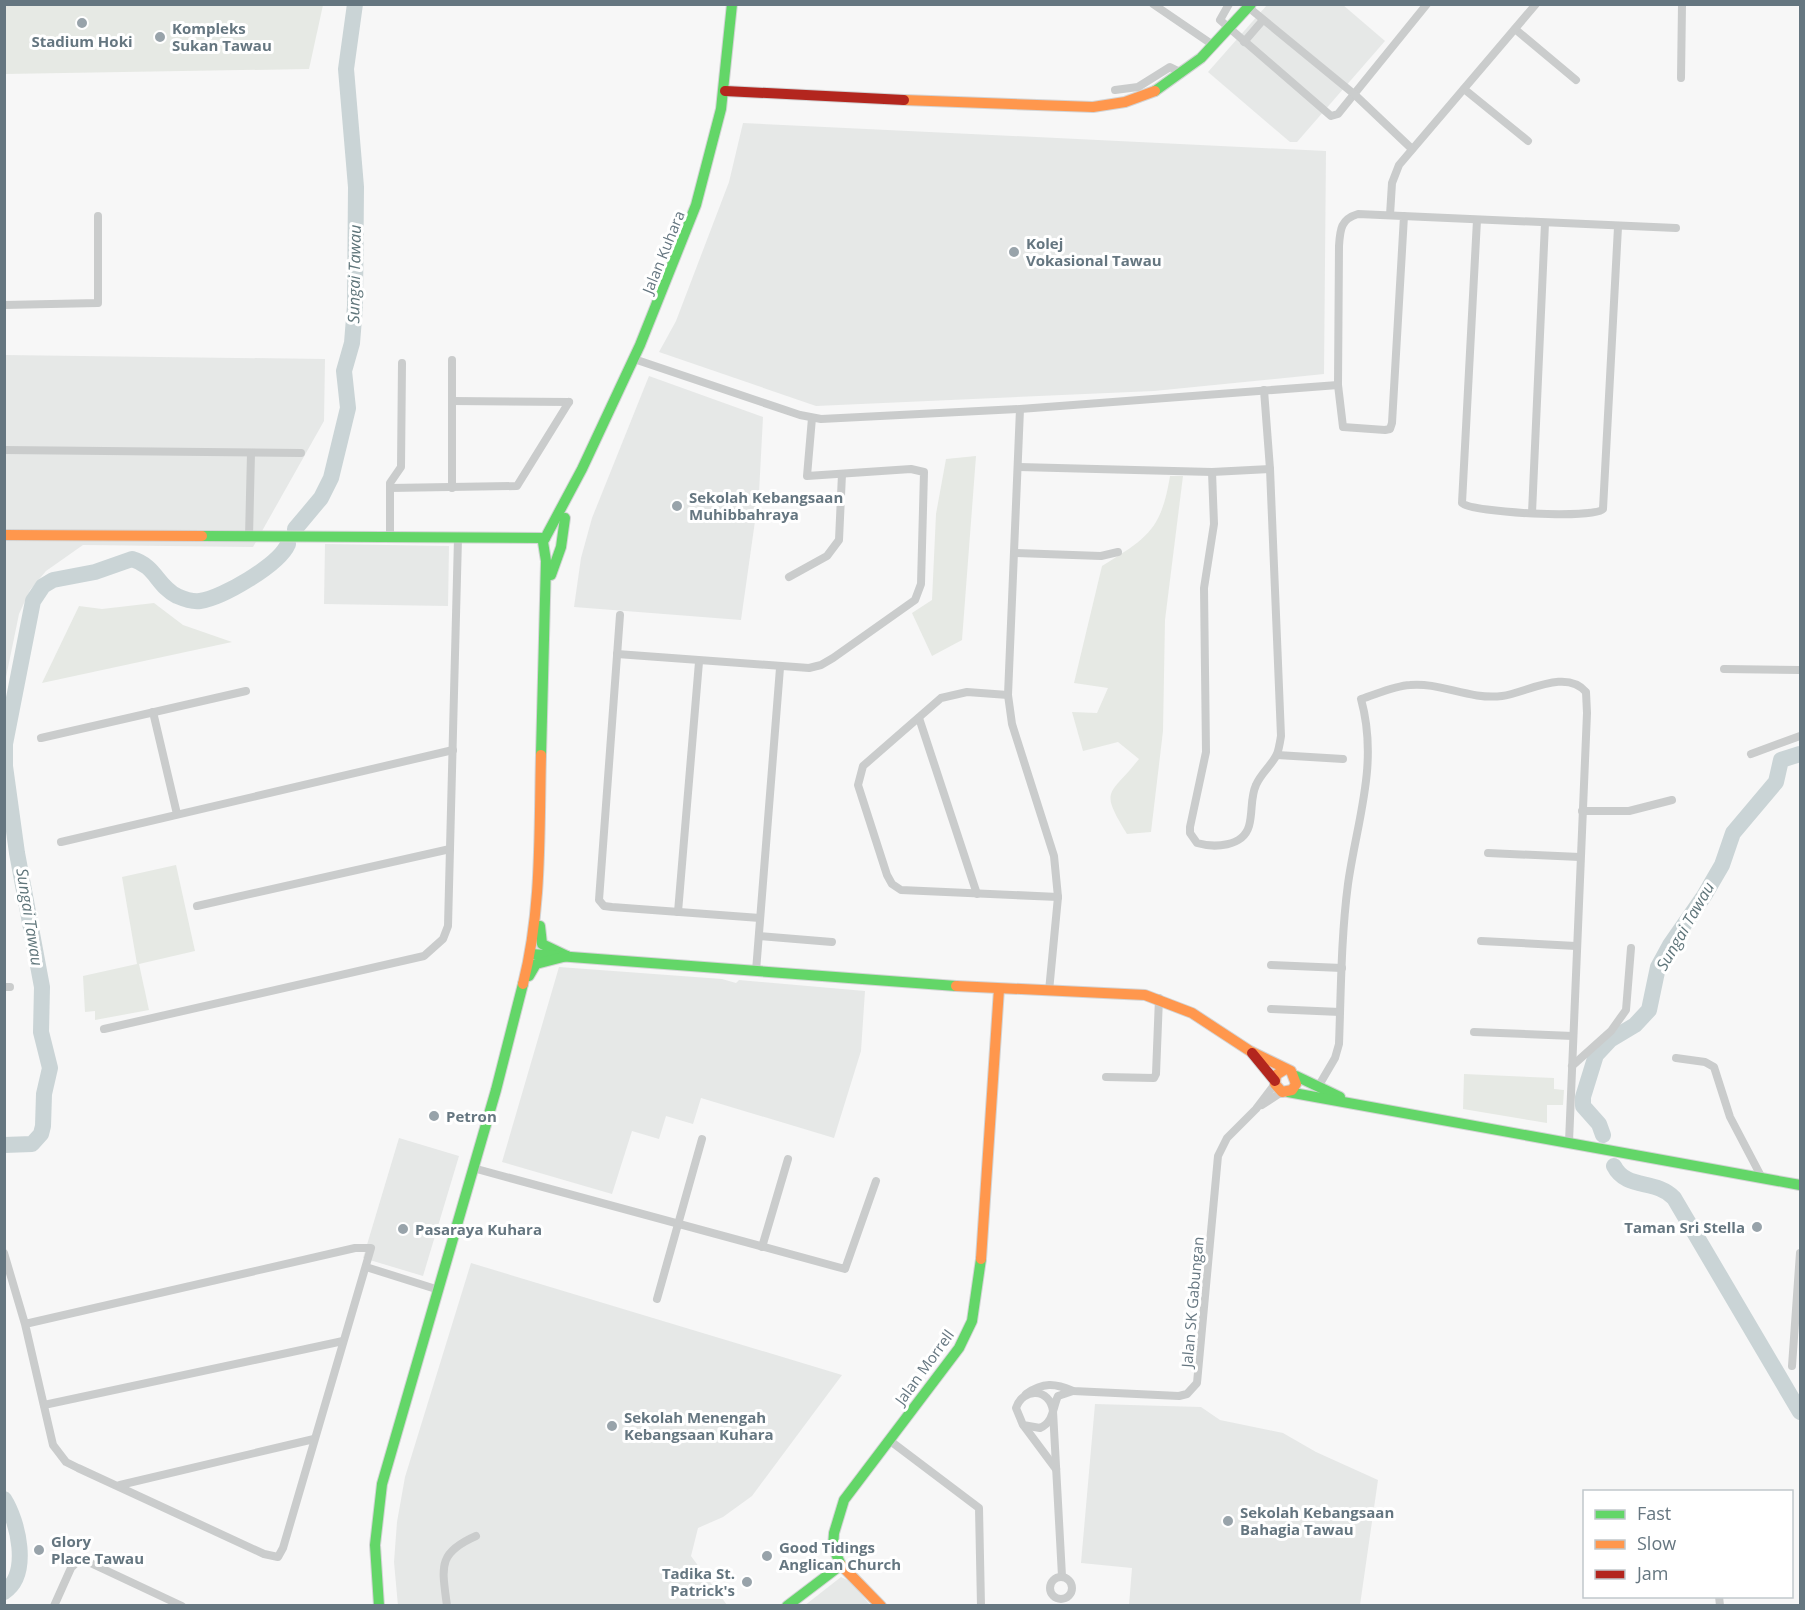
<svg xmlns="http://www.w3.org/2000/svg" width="1805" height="1610" viewBox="0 0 1805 1610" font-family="'Open Sans',sans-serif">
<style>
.built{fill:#e6e8e7}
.green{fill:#e6e9e4}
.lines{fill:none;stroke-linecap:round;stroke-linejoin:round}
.river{stroke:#cad4d6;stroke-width:16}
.fast-casing{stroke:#d3d4d5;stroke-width:12}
.slow-casing{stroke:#d3d4d5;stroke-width:12}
.jam-casing{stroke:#d3d4d5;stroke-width:12}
.street{stroke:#cacccc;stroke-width:8}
.fast{stroke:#63d668;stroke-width:10}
.slow{stroke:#ff974d;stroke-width:10}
.jam{stroke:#b3261e;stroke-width:10}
.poi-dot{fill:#98a3aa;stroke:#fff;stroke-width:2}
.labels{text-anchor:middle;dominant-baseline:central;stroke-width:6;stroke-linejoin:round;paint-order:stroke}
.poi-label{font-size:15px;font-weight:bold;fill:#657680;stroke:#fff;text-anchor:start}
.street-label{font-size:15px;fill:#657680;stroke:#fff}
.water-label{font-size:16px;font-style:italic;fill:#5f757a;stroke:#fff}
</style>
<rect width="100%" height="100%" fill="#f7f7f7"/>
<g class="built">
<polygon points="1267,5 1343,5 1385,41 1297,142 1290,142 1208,72"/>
<polygon points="743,123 1326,151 1324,374 1154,391 816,406 659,352 676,321 729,182"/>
<polygon points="5,355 325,359 324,421 253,547 83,545 46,571 30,590 19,614 5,682"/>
<polygon points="649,376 763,417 759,493 741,620 574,607 581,558 592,518"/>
<polygon points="325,544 449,546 448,606 324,604"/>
<polygon points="559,967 722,979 736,983 739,980 865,991 861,1051 834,1138 701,1098 693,1124 666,1116 659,1139 632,1131 612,1194 502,1162"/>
<polygon points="399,1138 459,1156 423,1276 363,1258"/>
<polygon points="471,1263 842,1375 752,1496 723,1517 698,1528 691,1556 727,1605 398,1606 394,1562 397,1522 405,1477"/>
<polygon points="1095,1404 1201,1407 1220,1420 1283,1433 1316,1452 1378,1480 1360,1605 1129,1605 1132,1568 1081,1563"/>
<polygon points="841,1577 851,1582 870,1605 804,1606"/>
</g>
<g class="green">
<polygon points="4,5 5,4 323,5 309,69 5,74"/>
<polygon points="976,456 962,640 932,656 912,613 932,600 936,514 946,459"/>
<path d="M1170 476H1183L1165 620 1163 731 1151 832 1127 834C1099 788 1109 797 1139 759L1118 742 1083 751 1072 712 1097 713 1108 688 1074 683 1102 566C1147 538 1161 531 1170 476Z"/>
<polygon points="154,603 183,625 232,642 42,683 79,606 102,609"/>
<polygon points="176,865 195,951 139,964 149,1010 95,1020 95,1011 85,1012 83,976 137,964 122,877"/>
<polygon points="1464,1074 1554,1078 1554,1089 1564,1090 1563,1105 1547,1105 1547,1123 1463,1109"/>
</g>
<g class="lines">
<g class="river">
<polyline points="295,529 321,498 331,478 348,408 344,371 352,343 355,306 356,187 346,69 355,4"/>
<polyline points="1603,1135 1599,1124 1583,1106 1583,1097 1596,1055 1610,1040 1635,1025 1649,1010 1658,967 1670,945 1704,896 1722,865 1733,833 1776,782 1781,760 1800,754"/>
<path d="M4 1145 32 1144 41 1134 43 1126 44 1094 50 1068 41 1032 42 987 17 853 5 766V744L33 601 43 586 53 580 95 572 132 559C156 566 157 586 177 596 184 599 193 602 200 601 222 598 279 565 288 544"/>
<path d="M1614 1166C1626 1190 1656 1179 1674 1198L1800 1412"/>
<path d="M4 1499C18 1521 31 1574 4 1592"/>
</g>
<defs>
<g id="fast">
<polyline points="1155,91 1201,58 1251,4"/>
<polyline points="202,536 545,538"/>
<polyline points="551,575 561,547 565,518"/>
<polyline points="541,755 546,561 543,542 582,469 640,345 696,205 721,109 732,4"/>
<polyline points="540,926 542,944 567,956"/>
<polyline points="531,954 956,986"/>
<polyline points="529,976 536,964 567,956"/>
<polyline points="1296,1076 1340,1097"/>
<polyline points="1288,1092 1800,1185"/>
<polyline points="379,1606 375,1545 382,1484 496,1090 523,984"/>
<polyline points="787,1606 841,1565 833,1547 834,1533 844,1500 959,1348 972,1321 981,1259"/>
</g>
<g id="slow">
<polyline points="904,100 1093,107 1125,102 1155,91"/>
<polyline points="4,535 202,536"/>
<path d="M523 984C542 910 539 831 541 755"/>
<polyline points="956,986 1145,995 1192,1013 1250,1051 1291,1071 1296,1084 1292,1090 1282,1092 1275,1084 1276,1075 1284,1070"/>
<polyline points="981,1259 999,989"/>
<polyline points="841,1565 881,1606"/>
</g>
<g id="jam">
<polyline points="725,91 904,100"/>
<polyline points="1252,1053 1275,1081"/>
</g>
</defs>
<use href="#fast" class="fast-casing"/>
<use href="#slow" class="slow-casing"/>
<use href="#jam" class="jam-casing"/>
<g class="street">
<polyline points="1153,4 1213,45"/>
<polyline points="1229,4 1220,20 1331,116 1338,114 1427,4"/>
<polyline points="1248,7 1354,94 1412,149"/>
<polyline points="1515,29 1576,80"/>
<polyline points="1244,42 1263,20"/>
<polyline points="1681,78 1682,4"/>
<polyline points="1464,89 1528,141"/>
<polyline points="1115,90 1138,87 1170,67 1182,73"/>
<polyline points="1390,215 1392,183 1399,165 1536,4"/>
<path d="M1404 216 1392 423 1390 429 1385 430 1343 427 1338 385 1339 246C1340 229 1341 219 1358 214L1676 228"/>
<path d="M1477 220 1462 503C1472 513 1595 519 1603 509L1618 227"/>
<polyline points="4,305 98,303 98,216"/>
<polyline points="634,359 800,415 821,419 1020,409 1338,385"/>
<polyline points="452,401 569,402"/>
<polyline points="1020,409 1008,695 1012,724 1054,856 1058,897 1049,991"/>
<polyline points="4,450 301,453"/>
<polyline points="1019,467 1212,472 1270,469"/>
<path d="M1212 472 1214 524 1204 588 1206 752 1190 827V833L1197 843C1214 848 1243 847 1249 826 1253 812 1250 798 1256 785 1261 773 1272 765 1277 754 1279 749 1280 742 1281 736L1270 469 1264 390"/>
<polyline points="390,488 517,486 569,402"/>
<polyline points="452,488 452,360"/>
<polyline points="1532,513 1545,223"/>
<polyline points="249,537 251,453"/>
<polyline points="390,538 390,483 401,467 402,363"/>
<polyline points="1015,553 1101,556 1118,552"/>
<polyline points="789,577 827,556 839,540 842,474"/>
<polyline points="620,615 599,900 604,906 612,907 760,918"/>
<polyline points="617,654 809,668 821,665 833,658 915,600 921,584 924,472 911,469 807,476 812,418"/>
<polyline points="1724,669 1800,670"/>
<polyline points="1008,695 967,692 941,698 863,766 858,785 887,875 892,884 901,890 1058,897"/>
<polyline points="153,712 177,814"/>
<polyline points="919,718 977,894"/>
<polyline points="41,738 246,691"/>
<polyline points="1751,754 1800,736"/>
<polyline points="1277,755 1343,759"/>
<polyline points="1582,811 1629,811 1672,800"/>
<polyline points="61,842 453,750"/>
<polyline points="1488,853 1580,857"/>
<polyline points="197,906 450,849"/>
<polyline points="678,912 699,662"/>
<polyline points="759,936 832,942"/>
<polyline points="1481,941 1576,946"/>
<polyline points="1271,965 1342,968"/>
<polyline points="756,971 780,668"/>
<polyline points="4,987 10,987"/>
<polyline points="1271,1009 1340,1012"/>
<polyline points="104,1029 424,956 443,939 448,926 458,538"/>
<polyline points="1474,1032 1573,1036"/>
<polyline points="1676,1058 1705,1062 1714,1067 1730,1117 1762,1178"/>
<polyline points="1572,1066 1611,1031 1626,1010 1631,948"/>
<polyline points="1106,1077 1154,1078 1156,1074 1159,998"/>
<path d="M1318 1087 1335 1058 1339 1044C1341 991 1341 937 1348 884 1357 820 1379 764 1361 699 1377 694 1394 686 1410 685 1440 682 1469 700 1502 696 1526 693 1566 668 1586 692L1587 713 1569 1142"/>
<polyline points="1262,1105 1282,1092"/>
<polyline points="473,1168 845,1269 876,1181"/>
<polyline points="762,1247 788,1159"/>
<polyline points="4,1253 25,1324 53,1445 66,1462 78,1468 264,1554 278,1557 283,1548 371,1248 355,1248 25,1324"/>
<polyline points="366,1267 439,1290"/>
<polyline points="657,1299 702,1139"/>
<polyline points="1792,1366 1800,1253"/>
<path d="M1026 1394C1043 1382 1055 1383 1073 1391L1179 1396 1187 1394 1197 1383 1218 1156 1227 1138 1256 1109 1275 1084"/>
<polyline points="44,1405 343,1341"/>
<polyline points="1024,1426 1056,1469"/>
<polyline points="889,1440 979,1508 981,1606"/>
<polyline points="120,1485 314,1439"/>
<path d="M1062 1576 1053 1411C1050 1388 1023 1387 1016 1408L1023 1425 1040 1428C1054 1422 1052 1409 1058 1396L1073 1391"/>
<circle cx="1061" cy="1588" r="11"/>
<polyline points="1719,1596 1720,1606"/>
<polyline points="54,1606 71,1568 79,1560 84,1560 182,1606"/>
<path d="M447 1606C442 1567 437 1553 476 1536"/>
</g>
<use href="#fast" class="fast"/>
<use href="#slow" class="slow"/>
<use href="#jam" class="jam"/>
</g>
<g class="poi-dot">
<circle cx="82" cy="23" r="6"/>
<circle cx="160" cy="37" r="6"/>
<circle cx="1014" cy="252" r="6"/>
<circle cx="677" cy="506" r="6"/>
<circle cx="434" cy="1116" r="6"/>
<circle cx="1757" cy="1227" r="6"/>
<circle cx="403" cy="1229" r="6"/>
<circle cx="612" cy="1426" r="6"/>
<circle cx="1228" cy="1521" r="6"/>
<circle cx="39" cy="1550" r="6"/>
<circle cx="767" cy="1556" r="6"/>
<circle cx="747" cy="1582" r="6"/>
</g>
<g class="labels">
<g class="poi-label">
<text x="172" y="28">Kompleks<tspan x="172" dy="17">Sukan Tawau</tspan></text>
<text x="82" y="41" text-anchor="middle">Stadium Hoki</text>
<text x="1026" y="243">Kolej<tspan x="1026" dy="17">Vokasional Tawau</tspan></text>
<text x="689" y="497">Sekolah Kebangsaan<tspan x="689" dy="17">Muhibbahraya</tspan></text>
<text x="446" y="1116">Petron</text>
<text x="1745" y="1227" text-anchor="end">Taman Sri Stella</text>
<text x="415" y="1229">Pasaraya Kuhara</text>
<text x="624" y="1417">Sekolah Menengah<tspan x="624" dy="17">Kebangsaan Kuhara</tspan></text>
<text x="1240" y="1512">Sekolah Kebangsaan<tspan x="1240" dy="17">Bahagia Tawau</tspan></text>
<text x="51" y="1541">Glory<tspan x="51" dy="17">Place Tawau</tspan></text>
<text x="779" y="1547">Good Tidings<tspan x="779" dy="17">Anglican Church</tspan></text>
<text x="735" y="1573" text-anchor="end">Tadika St.<tspan x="735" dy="17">Patrick's</tspan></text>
</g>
<g class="street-label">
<text transform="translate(663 252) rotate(-68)">Jalan Kuhara</text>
<text transform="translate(1192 1302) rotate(-85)">Jalan SK Gabungan</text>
<text transform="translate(924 1367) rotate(-54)">Jalan Morrell</text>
</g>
<g class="water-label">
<text transform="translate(354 274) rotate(-89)">Sungai Tawau</text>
<text transform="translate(30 917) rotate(81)">Sungai Tawau</text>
<text transform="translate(1685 926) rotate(-60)">Sungai Tawau</text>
</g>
</g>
<rect width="1805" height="1610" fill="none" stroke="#657680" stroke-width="12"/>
<rect x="1583" y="1490" width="210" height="108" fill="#ffffff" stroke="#c1c8cc" stroke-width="1.5"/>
<rect x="1595" y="1510" width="30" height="9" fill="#63d668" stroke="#c1c8cc" stroke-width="1.5"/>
<text x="1637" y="1520" font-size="18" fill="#657680">Fast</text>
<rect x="1595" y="1540" width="30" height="9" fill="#ff974d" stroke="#c1c8cc" stroke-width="1.5"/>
<text x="1637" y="1550" font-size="18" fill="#657680">Slow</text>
<rect x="1595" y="1570" width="30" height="9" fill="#b3261e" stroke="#c1c8cc" stroke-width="1.5"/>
<text x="1637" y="1580" font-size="18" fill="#657680">Jam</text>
</svg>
